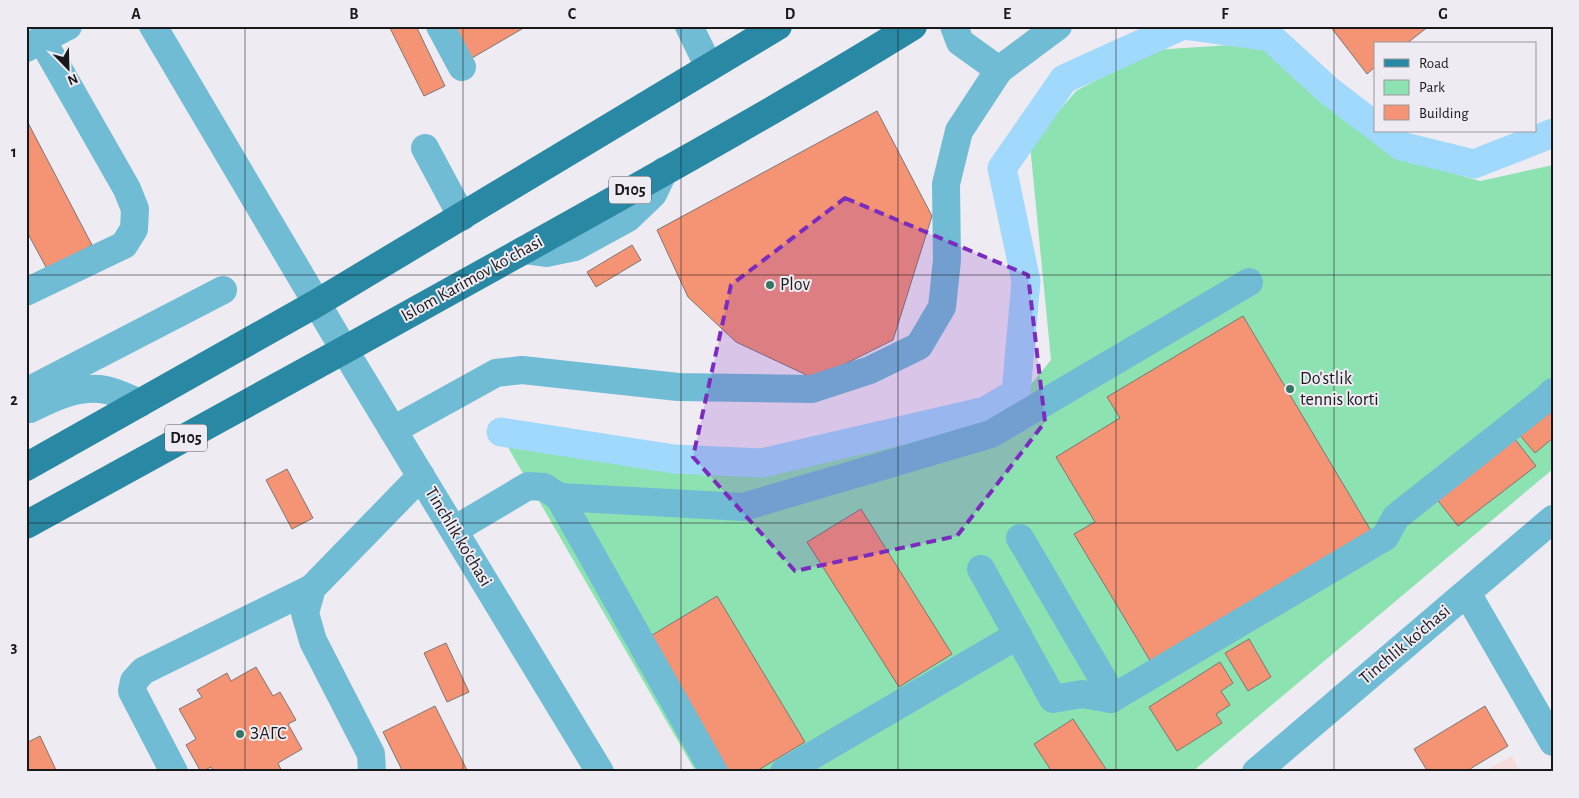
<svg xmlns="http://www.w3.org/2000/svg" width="1579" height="798" viewBox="0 0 1579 798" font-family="'Alegreya Sans',sans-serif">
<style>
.education{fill:#f7dcdc}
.green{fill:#8de2b1}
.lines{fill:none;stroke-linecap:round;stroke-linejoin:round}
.canal{stroke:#a0d9fb;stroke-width:29}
.building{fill:#f59474;stroke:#7d7573}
.minor{stroke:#70bcd5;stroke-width:28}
.major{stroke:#2989a4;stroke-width:28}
.marked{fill:#7b2cbf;fill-opacity:0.2;stroke:#7b2cbf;stroke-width:4;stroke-dasharray:10 6;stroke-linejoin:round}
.grid{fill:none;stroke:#19181b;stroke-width:1;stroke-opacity:0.55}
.poi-dot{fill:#347564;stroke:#efebf3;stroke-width:2}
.labels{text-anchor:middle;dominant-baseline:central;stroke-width:4;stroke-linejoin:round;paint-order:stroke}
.shield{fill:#efebf3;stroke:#59575c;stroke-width:1}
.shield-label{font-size:16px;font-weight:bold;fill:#19181b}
.street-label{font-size:18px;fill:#19181b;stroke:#efebf3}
.poi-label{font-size:18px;fill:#19181b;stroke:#efebf3;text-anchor:start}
.neatline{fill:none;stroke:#19181b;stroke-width:2}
.grid-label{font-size:16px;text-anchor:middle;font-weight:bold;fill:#19181b}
</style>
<rect width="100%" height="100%" fill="#efebf3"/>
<polygon class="education" points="1512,756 1520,772 1483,772"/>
<polygon class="green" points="1261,43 1300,78 1413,162 1480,181 1553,165 1553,469 1192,772 696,772 506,444 764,476 1004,417 1051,360 1030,145 1076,91 1153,50"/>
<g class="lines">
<g class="canal">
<polyline points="1190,26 1270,37 1328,90 1375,126"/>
<polyline points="1382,131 1401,146 1474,164 1553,133"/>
<polyline points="501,432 674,459 762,463 985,411 1016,393 1026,281 1002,168 1064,79 1181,26"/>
</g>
</g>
<g class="building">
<polygon points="389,26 416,26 445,86 424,96"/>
<polygon points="454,26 527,26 472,58"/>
<polygon points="1330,26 1429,26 1406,44 1375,44 1375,67 1367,74"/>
<polygon points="877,111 932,216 893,340 815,379 736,342 688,297 657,230"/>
<polygon points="26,119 92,245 47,269 26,230"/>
<polygon points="632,245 641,260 596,287 587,272"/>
<polygon points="1243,316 1374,536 1154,667 1074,534 1095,522 1056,457 1120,418 1107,397"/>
<polygon points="1553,403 1553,438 1535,453 1518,433"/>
<polygon points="1514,438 1536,466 1458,526 1436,498"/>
<polygon points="287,469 313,518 292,529 266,480"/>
<polygon points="861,509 952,654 899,687 807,542"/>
<polygon points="717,596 805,742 755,772 729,772 649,637"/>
<polygon points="1249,639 1271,677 1248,691 1225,653"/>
<polygon points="446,643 469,692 447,702 424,653"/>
<polygon points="1220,662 1233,683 1221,691 1230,705 1216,714 1222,723 1177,751 1149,707"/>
<polygon points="256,667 273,696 280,692 296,720 288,724 302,749 278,763 282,772 214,772 211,767 201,772 186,745 196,739 179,709 202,697 197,690 227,673 231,681"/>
<polygon points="435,706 468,772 403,772 383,732"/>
<polygon points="1485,706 1508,746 1465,772 1428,772 1414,749"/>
<polygon points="1073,719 1108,772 1052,772 1034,744"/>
<polygon points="40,736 57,772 26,772 26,743"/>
</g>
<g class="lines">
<g class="minor">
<polyline points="153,26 345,351 600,772"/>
<polyline points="440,26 462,67"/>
<polyline points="689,26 709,67"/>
<polyline points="954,26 960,42 999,70 1058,26"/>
<polyline points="26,48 68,26"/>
<polyline points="425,148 462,217"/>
<polyline points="524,250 546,253 575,247 628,218 653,194 664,171"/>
<polyline points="26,292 124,245 134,229 135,209 127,189 42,40"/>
<polyline points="26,392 223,290"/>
<path d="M30 409C54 397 79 385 106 390 117 392 129 399 140 403"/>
<polyline points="393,430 496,373 522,370 678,387 812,389 870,370 919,346 942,307 947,260 946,184 959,131 999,70"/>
<polyline points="559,497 743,507 991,434 1249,282"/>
<polyline points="454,530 528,486 544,487 559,497 714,772"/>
<polyline points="1020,538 1104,681 1111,699"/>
<polyline points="981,569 1053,699 1082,694 1111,699 1385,537 1396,517 1547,398 1553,392"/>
<polyline points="1467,593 1553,742"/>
<polyline points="174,772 132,691 134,681 143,671 312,588"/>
<polyline points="372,772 371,754 313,641 305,613 312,588 421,476"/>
<polyline points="784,772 1018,635"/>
<polyline points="1256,772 1553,519"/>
</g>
<g class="major">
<polyline points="26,467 317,303 778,26"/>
<path d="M26 525C194 433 361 341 528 248 657 176 787 104 913 26"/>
</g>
</g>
<path class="marked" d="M845 198 1028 275 1045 422 957 536 795 571 693 457 731 285Z"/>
<path class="grid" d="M245 26V772M463 26V772M681 26V772M898 26V772M1116 26V772M1334 26V772M26 275H1553M26 523H1553"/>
<g class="poi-dot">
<circle cx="770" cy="285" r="5"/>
<circle cx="1290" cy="389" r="5"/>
<circle cx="240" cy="734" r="5"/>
</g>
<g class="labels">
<g class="shield">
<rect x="609" y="176.5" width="42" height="27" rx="4"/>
<rect x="165" y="424.5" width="42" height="27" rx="4"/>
</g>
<g class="shield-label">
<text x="630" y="190">D105</text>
<text x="186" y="438">D105</text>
</g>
<g class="street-label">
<text transform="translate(472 279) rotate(-29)">Islom Karimov koʻchasi</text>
<text transform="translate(458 537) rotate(59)">Tinchlik ko'chasi</text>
<text transform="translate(1405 645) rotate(-40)">Tinchlik ko'chasi</text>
</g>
<g class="poi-label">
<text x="780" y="285">Plov</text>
<text x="1300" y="379">Do'stlik<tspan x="1300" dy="21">tennis korti</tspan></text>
<text x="250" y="734">ЗАГС</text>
</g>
</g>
<rect width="1579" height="798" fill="none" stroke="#efebf3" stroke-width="55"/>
<rect x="1374" y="42" width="162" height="90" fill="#efebf3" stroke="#99979d"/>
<rect x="1384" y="59" width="25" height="8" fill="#2989a4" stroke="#99979d"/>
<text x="1419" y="68" font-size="15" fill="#19181b">Road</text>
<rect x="1384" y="80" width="25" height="15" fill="#8de2b1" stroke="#99979d"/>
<text x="1419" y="92" font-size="15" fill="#19181b">Park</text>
<rect x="1384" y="105" width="25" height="15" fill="#f59474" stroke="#99979d"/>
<text x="1419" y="118" font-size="15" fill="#19181b">Building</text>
<g transform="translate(68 68) rotate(157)" stroke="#efebf3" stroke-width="4" paint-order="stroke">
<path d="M0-4L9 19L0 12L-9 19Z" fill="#19181b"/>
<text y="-8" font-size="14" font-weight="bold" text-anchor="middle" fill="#19181b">N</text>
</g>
<rect x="28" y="28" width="1524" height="742" class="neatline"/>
<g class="grid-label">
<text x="136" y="19">A</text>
<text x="354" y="19">B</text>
<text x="572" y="19">C</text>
<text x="790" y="19">D</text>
<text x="1007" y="19">E</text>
<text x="1225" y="19">F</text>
<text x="1443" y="19">G</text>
<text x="14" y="157">1</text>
<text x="14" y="405">2</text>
<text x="14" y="652">3</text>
</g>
</svg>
